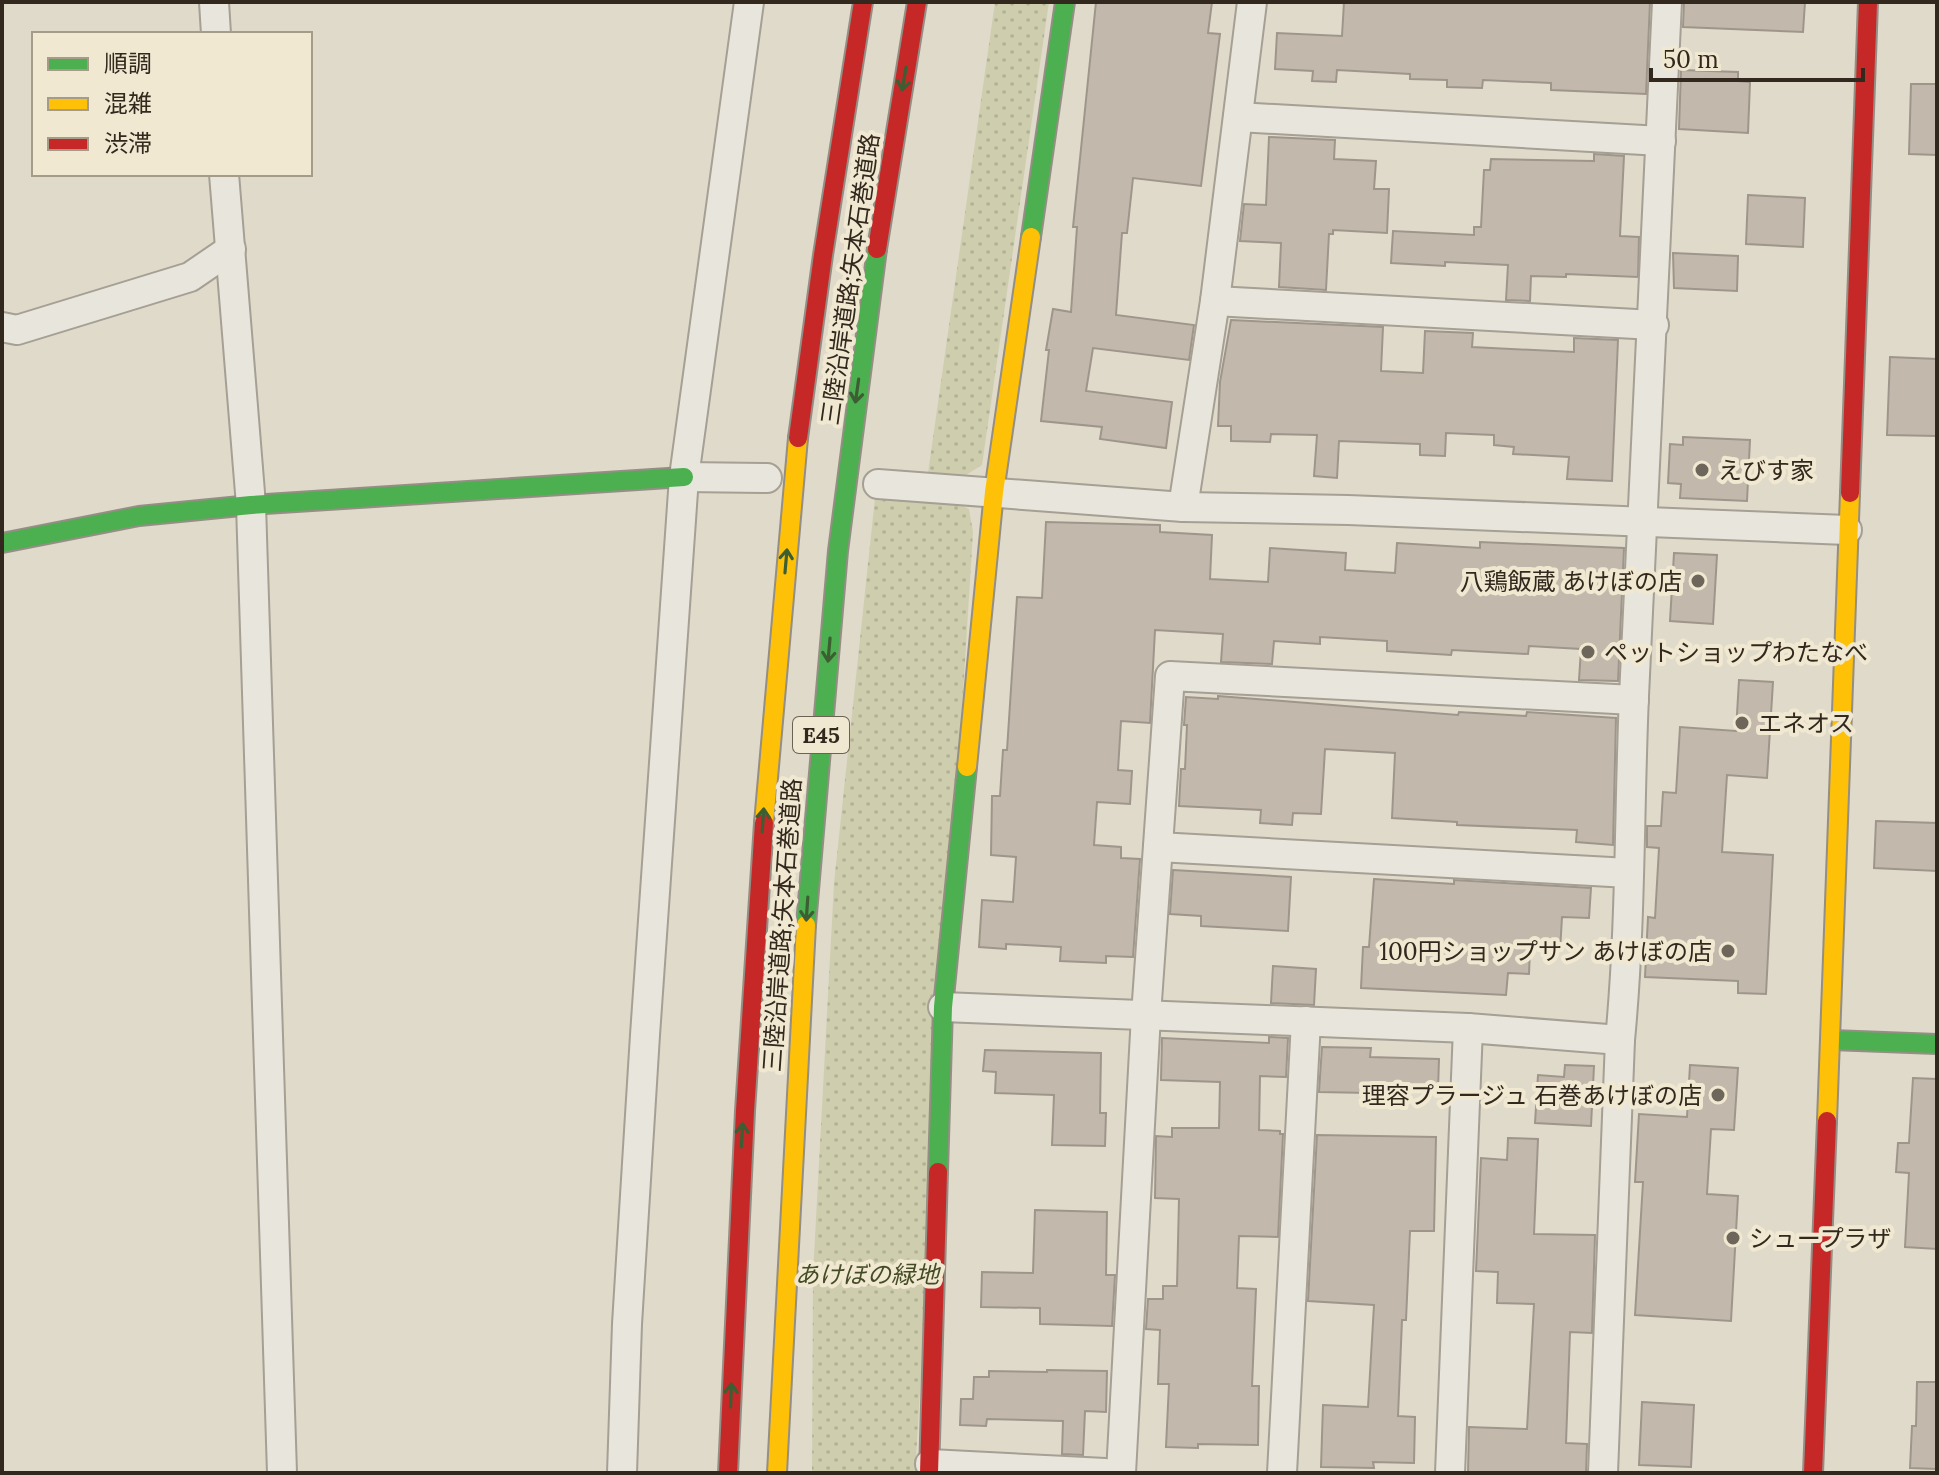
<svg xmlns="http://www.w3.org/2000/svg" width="1939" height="1475" viewBox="0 0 1939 1475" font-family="Lora,'Noto Sans JP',serif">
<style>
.park{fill:url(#park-dots)}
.building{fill:#c3b8ac;stroke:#9f968b;stroke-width:2}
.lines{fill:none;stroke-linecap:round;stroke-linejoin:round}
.street-casing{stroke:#a59f94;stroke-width:32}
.fast-casing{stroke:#948e84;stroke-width:22}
.slow-casing{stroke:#948e84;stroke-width:22}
.jam-casing{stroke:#948e84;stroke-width:22}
.street{stroke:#e8e5dc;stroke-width:28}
.fast{stroke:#4caf50;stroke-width:18}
.slow{stroke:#ffc107;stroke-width:18}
.jam{stroke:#c62828;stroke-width:18}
.oneway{stroke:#3c5e32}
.poi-dot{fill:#6f665b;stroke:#f1e8d1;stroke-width:3}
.labels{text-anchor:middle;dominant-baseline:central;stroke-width:8;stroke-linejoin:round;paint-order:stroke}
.shield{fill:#f1e8d1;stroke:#6b6254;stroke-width:2}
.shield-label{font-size:22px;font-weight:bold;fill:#32281e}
.street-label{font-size:24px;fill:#32281e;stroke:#f1e8d1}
.poi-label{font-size:24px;fill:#32281e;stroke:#f1e8d1;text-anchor:start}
.park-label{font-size:24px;font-style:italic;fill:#434c26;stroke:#f1e8d1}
</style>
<defs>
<pattern id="park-dots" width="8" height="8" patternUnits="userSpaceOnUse" patternTransform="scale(2)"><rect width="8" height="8" fill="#ceceae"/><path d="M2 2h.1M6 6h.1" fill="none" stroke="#b1b195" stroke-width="1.8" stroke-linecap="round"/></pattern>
</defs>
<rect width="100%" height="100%" fill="#e0dacb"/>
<g class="park">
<polygon points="995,2 1049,2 982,465 966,475 928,473"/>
<polygon points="875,498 963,506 969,509 973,532 915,1473 812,1473 813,1274 834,883"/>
</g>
<g class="building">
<polygon points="1096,2 1212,2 1208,33 1220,34 1201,186 1133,178 1127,233 1122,233 1116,315 1194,325 1189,360 1093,348 1086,391 1172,402 1166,448 1100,439 1102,427 1041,421 1049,350 1046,350 1053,309 1071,312 1077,227 1073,227"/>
<polygon points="1344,2 1650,2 1646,94 1551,90 1551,83 1483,80 1482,88 1447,87 1447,80 1410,79 1410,74 1337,70 1336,82 1312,81 1313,71 1275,69 1277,33 1342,36"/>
<polygon points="1684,2 1805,2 1803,32 1683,27"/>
<polygon points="1681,70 1738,72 1738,81 1750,82 1748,133 1679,129"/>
<polygon points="1911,84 1937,84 1937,155 1909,154"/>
<polygon points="1269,137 1335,140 1334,159 1376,161 1374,189 1389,189 1387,233 1333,230 1333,234 1329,234 1326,290 1279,287 1281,243 1240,241 1244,204 1266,205"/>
<polygon points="1594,154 1624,156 1620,236 1639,237 1638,277 1566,274 1566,277 1531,276 1530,301 1506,300 1508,265 1445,262 1445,266 1391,263 1393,231 1474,235 1474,227 1481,227 1484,170 1490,170 1491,159 1594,161"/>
<polygon points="1748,195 1805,198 1803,247 1746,244"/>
<polygon points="1673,253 1738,256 1737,291 1674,288"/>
<polygon points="1231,320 1383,327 1381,371 1423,373 1425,331 1473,333 1472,347 1574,352 1574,338 1618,340 1612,481 1567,479 1569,457 1513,454 1514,447 1494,445 1494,435 1446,433 1445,456 1420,455 1420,444 1339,441 1337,478 1314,476 1317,435 1271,434 1270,442 1231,441 1231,426 1218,426 1220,382"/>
<polygon points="1890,357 1937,359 1937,436 1887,435"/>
<polygon points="1683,437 1750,440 1747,501 1680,498 1681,484 1668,483 1670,444 1683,445"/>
<polygon points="1046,522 1160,525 1160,532 1212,535 1210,579 1268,582 1270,548 1346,553 1345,570 1395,573 1397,543 1480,548 1480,542 1624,548 1618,681 1579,680 1581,649 1529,646 1528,654 1452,650 1451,655 1387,651 1387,641 1320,637 1320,644 1274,641 1272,664 1221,662 1223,634 1155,630 1150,723 1121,721 1118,770 1132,771 1130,804 1097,802 1094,845 1121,847 1121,858 1140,859 1133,957 1106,956 1106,963 1060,961 1061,947 1006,944 1006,949 979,947 982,900 1013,902 1016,857 991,855 992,796 1000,796 1003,750 1007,750 1017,597 1042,598"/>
<polygon points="1674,553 1717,555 1713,624 1670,621"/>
<polygon points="1739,680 1773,682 1767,778 1727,775 1722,852 1773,855 1766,994 1738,993 1738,981 1645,977 1648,917 1655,918 1659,848 1647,847 1647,826 1661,826 1663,792 1676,793 1680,727 1736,731"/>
<polygon points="1218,696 1458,715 1459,712 1526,716 1527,712 1616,718 1613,845 1576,842 1577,830 1457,825 1457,822 1392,818 1395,753 1325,749 1321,814 1293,813 1292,825 1260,823 1261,810 1179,806 1181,769 1185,769 1187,725 1184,725 1186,697 1218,699"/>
<polygon points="1876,821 1937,823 1937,871 1874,868"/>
<polygon points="1173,870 1291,877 1288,931 1201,926 1201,916 1170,914"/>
<polygon points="1374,879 1454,884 1454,880 1591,888 1589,918 1562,917 1560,951 1530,949 1529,974 1508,973 1506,995 1361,988 1363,947 1369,947"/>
<polygon points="1273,966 1316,969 1314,1005 1271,1003"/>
<polygon points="1269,1037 1288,1038 1286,1077 1260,1076 1259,1130 1280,1131 1280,1134 1283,1134 1278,1237 1239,1236 1237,1288 1256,1289 1252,1386 1259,1386 1258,1445 1198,1444 1198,1448 1166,1447 1169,1384 1158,1384 1160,1330 1146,1329 1148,1299 1163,1299 1163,1286 1177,1286 1179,1199 1155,1198 1156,1136 1172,1137 1172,1128 1219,1128 1220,1082 1161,1080 1162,1038 1269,1043"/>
<polygon points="1322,1047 1371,1048 1370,1057 1439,1059 1438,1090 1370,1088 1369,1093 1319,1092"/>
<polygon points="985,1050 1101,1053 1100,1113 1106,1113 1105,1146 1052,1145 1054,1095 995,1093 996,1072 983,1071"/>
<polygon points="1565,1065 1594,1066 1591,1126 1535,1123 1538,1075 1564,1077"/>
<polygon points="1690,1065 1738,1068 1734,1130 1711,1129 1707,1194 1738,1196 1731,1321 1635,1315 1643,1182 1635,1182 1639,1114 1687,1117"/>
<polygon points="1913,1078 1937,1079 1937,1249 1905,1247 1909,1173 1896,1172 1898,1143 1909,1143"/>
<polygon points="1317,1135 1436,1137 1434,1231 1410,1231 1406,1320 1402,1320 1398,1416 1415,1417 1414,1463 1373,1462 1374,1468 1321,1467 1323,1405 1368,1407 1374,1305 1308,1301"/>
<polygon points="1508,1138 1538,1139 1534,1234 1595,1235 1592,1333 1570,1332 1566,1443 1587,1444 1586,1473 1468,1473 1469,1427 1527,1429 1534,1304 1497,1303 1498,1272 1476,1271 1481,1158 1507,1160"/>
<polygon points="1035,1210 1107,1212 1106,1275 1115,1275 1112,1326 1040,1324 1040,1308 981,1307 982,1272 1033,1273"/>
<polygon points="1047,1370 1107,1371 1106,1412 1085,1411 1083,1455 1062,1454 1063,1421 987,1419 986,1426 960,1425 961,1399 973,1399 974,1377 989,1377 989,1371 1047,1372"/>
<polygon points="1917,1382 1937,1382 1937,1469 1910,1468 1912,1426 1916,1426"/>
<polygon points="1642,1402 1694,1405 1691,1467 1639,1465"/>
</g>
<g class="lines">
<defs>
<g id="street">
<polyline points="214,2 216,34"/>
<polyline points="1238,117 1661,141"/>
<polyline points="224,174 251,505 282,1473"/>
<polyline points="1215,301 1654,325"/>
<polyline points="2,327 17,330 190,277 231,249"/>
<polyline points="684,477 767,478"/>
<polyline points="878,484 1183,507 1348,510 1847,530"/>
<polyline points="1183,507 1215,301 1252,2"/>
<polyline points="1158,847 1629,873"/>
<polyline points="943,1007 1468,1028 1620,1040"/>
<polyline points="930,1464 1105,1473"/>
<polyline points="622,1473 627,1324 645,1035 684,477 749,2"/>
<polyline points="1121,1473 1146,1015 1170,676 1634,700"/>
<polyline points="1282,1473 1306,1021"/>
<polyline points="1450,1473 1468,1028"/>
<path d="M1603 1473 1620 1040C1631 926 1629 811 1634 696 1645 465 1658 234 1667 2"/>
</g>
<g id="fast">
<polyline points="1031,237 1065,2"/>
<polyline points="2,543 139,516 251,505 684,477"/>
<polyline points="806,925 838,551 877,249"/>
<polyline points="1831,1040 1937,1044"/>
<polyline points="938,1172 943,1007 967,767"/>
</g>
<g id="slow">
<polyline points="967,767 994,492 1031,237"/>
<polyline points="764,823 798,438"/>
<polyline points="1827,1121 1850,493"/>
<polyline points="777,1473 806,925"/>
</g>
<g id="jam">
<polyline points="877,249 917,2"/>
<polyline points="798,438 823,255 863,2"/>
<polyline points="1850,493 1868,2"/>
<polyline points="728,1473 745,1111 764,823"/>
<polyline points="929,1473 938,1172"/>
<polyline points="1813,1473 1827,1121"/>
</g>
</defs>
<use href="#street" class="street-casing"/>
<use href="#fast" class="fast-casing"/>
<use href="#slow" class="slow-casing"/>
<use href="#jam" class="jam-casing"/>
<use href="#street" class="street"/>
<use href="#fast" class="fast"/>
<use href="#slow" class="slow"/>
<use href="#jam" class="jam"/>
</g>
<defs><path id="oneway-shaft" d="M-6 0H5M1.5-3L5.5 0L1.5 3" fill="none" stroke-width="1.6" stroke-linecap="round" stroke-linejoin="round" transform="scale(2)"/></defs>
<g class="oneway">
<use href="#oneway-shaft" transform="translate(904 79) rotate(100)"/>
<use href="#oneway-shaft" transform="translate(857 391) rotate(98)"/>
<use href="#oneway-shaft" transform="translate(786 561) rotate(-85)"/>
<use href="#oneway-shaft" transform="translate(829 650) rotate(95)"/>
<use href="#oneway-shaft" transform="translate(763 820) rotate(-86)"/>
<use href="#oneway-shaft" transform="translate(807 909) rotate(94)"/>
<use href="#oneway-shaft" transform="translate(742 1135) rotate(-87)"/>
<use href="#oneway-shaft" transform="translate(731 1395) rotate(-88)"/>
</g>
<g class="poi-dot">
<circle cx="1702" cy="470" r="8"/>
<circle cx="1698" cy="581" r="8"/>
<circle cx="1588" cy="652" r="8"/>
<circle cx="1742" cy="723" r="8"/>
<circle cx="1728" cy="951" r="8"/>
<circle cx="1718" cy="1095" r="8"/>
<circle cx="1733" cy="1238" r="8"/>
</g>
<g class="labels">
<rect class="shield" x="793" y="717" width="56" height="36" rx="6"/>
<g class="shield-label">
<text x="821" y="735">E45</text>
</g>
<g class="street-label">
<text transform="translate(850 279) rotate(-82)">三陸沿岸道路;矢本石巻道路</text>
<text transform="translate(782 925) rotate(-86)">三陸沿岸道路;矢本石巻道路</text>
</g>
<g class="poi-label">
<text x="1718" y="470">えびす家</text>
<text x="1682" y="581" text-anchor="end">八鶏飯蔵 あけぼの店</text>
<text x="1604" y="652">ペットショップわたなべ</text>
<text x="1758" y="723">エネオス</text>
<text x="1712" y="951" text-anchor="end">100円ショップサン あけぼの店</text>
<text x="1702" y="1095" text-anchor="end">理容プラージュ 石巻あけぼの店</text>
<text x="1749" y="1238">シュープラザ</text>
</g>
<g class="park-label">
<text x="867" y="1274">あけぼの緑地</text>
</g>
</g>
<rect width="1939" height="1475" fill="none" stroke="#32281e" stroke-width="8"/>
<rect x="32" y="32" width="280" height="144" fill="#f1e8d1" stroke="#a59b89" stroke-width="2"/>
<rect x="48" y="58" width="40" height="12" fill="#4caf50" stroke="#a59b89" stroke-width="2"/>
<text x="104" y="72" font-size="24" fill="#32281e">順調</text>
<rect x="48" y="98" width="40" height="12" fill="#ffc107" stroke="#a59b89" stroke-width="2"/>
<text x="104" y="112" font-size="24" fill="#32281e">混雑</text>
<rect x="48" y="138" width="40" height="12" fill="#c62828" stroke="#a59b89" stroke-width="2"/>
<text x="104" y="152" font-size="24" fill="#32281e">渋滞</text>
<path d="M1651 68v12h212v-12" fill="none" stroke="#32281e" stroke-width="4"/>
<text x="1663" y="68" font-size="24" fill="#32281e" stroke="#f1e8d1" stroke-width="6" paint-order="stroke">50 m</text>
</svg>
